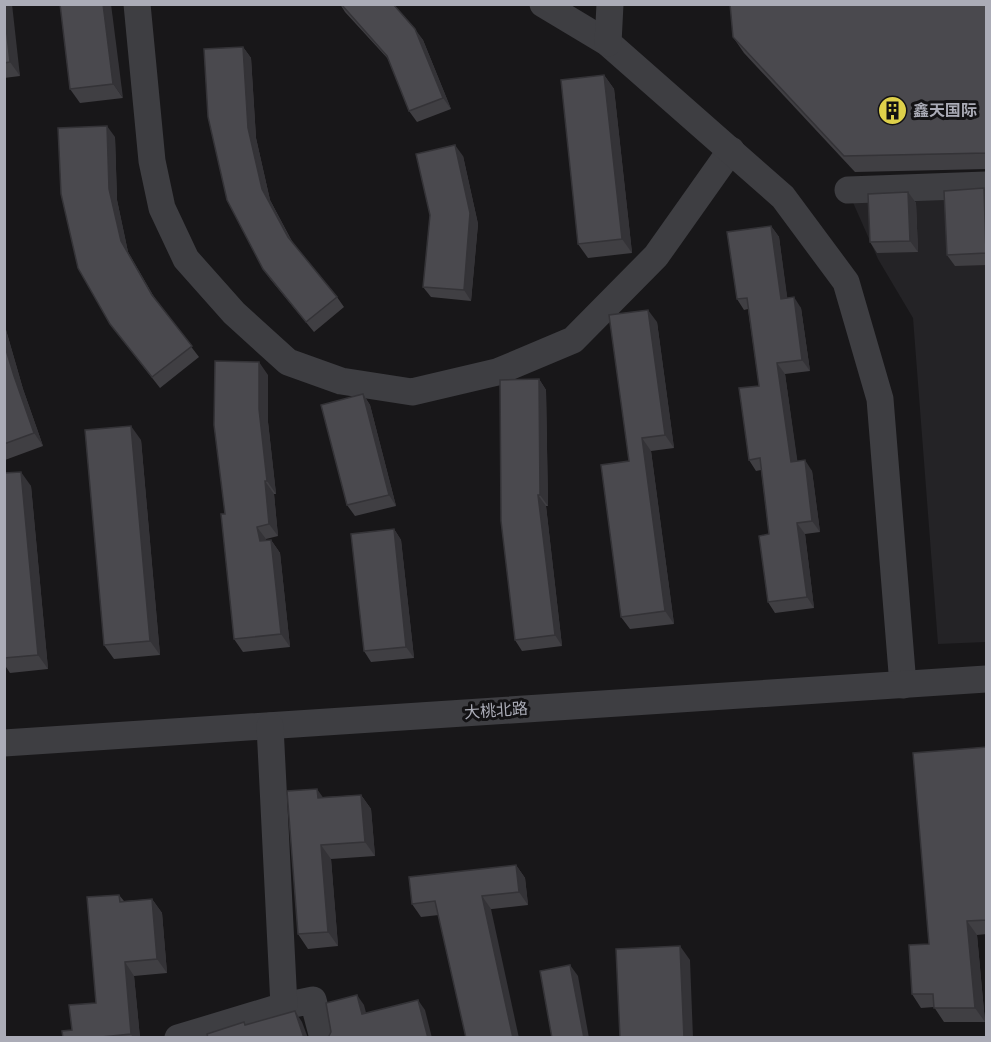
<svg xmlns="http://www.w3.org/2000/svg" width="991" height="1042" viewBox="0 0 991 1042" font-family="'Nunito Sans','Noto Sans SC',sans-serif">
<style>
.built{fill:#242326}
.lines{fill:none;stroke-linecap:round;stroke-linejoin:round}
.minor{stroke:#3e3e42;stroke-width:27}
.wall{fill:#403f43}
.shaded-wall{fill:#343337}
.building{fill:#4a494e;stroke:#343337;stroke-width:1.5}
.labels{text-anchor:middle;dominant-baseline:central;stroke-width:6;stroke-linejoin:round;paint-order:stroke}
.poi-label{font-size:16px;font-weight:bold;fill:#abacb7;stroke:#131214;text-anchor:start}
.street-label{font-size:16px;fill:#abacb7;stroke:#131214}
</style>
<rect width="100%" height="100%" fill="#181719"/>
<polygon class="built" points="986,192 986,642 938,644 913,318 878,259 851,198"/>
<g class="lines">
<g class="minor">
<polyline points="137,4 152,161 162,208 186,259 234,313 288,362 341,381 412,392 497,372 573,340 656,256 731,150"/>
<polyline points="543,4 608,43 783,197 846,282 880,399 903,685"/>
<polyline points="608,43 610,4"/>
<polyline points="848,190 986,185"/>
<polyline points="4,743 986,679"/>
<polyline points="284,1006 313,1000 323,1038"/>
<polyline points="178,1038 284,1006 270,726"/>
</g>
</g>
<g class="wall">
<polygon points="4,4 20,76 4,78"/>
<polygon points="60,4 123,98 80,103 70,89"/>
<polygon points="340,4 393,4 423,40 451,109 417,122 409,111 389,60 345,12"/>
<polygon points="987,4 987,169 855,172 744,53 733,37"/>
<polygon points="243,47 251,58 256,138 270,200 293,243 337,297 344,307 314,332 271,280 263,269"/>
<polygon points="604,75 614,89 632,253 588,258 578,244"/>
<polygon points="115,137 117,200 128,252 157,302 199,357 160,388 110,324"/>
<polygon points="463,156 478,224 471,301 431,297 423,287"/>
<polygon points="908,192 916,203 918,252 877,253 870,242"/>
<polygon points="987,192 987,265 955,266 947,255"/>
<polygon points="771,226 779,237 787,298 801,308 810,371 785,374 797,461 812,471 820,532 805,534 814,608 775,613 768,602 769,534 761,470 756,471 749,460 759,386 748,309 744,310 737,299"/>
<polygon points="657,322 674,448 651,451 674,624 630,629 621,617 629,461"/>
<polygon points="4,323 23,389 43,446 5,460"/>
<polygon points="268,375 268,422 276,494 274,494 278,536 266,539 266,541 271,540 280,553 290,647 243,652 234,639"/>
<polygon points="539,379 546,390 548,506 546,506 562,646 522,651 515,640"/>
<polygon points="363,394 370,405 396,506 355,516 347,505"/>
<polygon points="141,440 160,655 114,659 104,645"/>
<polygon points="4,473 31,486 48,669 10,673 4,664"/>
<polygon points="394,529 401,540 414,658 371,662 364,651"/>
<polygon points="987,747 987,934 977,935 985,1022 944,1022 934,1007 921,1008 912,994 929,944"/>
<polygon points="361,795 371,809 375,856 331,859 338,946 308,949 298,934 323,797"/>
<polygon points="516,865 525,878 528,905 421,917 412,904"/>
<polygon points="119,895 124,901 152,899 162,913 167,973 134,976 140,1038 63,1038 72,1030 96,1003"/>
</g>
<g class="shaded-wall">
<polygon points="4,4 12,4 20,76 10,62"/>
<polygon points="103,4 111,4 123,98 113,84"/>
<polygon points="415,29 423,40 451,109 443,98"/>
<polygon points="243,47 251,58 256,138 270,200 295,248 288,237 262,189 248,128"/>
<polygon points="604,75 614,89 632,253 622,239"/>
<polygon points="107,126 115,137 117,200 128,252 159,306 152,295 121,241 109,189"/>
<polygon points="455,145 463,156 478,224 471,301 464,290"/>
<polygon points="984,188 987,192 987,254"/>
<polygon points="908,192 916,203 918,252 910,241"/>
<polygon points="771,226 779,237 789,310 781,299"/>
<polygon points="794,297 801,308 810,371 802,360"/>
<polygon points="648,310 657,322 674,448 665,435"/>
<polygon points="4,323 23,389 43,446 34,433 14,376 4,343"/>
<polygon points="259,362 268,375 268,422 276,494 267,481 259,409"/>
<polygon points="777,363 785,374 799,472 791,462"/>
<polygon points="539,379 546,390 548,506 540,495"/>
<polygon points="363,394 370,405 396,506 389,495"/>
<polygon points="131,426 141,440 160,655 150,641"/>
<polygon points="642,438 651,451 674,624 665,611"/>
<polygon points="805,460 812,471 820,532 812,521"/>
<polygon points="21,472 31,486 48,669 38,655"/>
<polygon points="265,481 274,494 278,536 269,524"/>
<polygon points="538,495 546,506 562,646 555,635"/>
<polygon points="797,523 805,534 814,608 807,597"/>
<polygon points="257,527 266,539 269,554 260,541"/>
<polygon points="394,529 401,540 414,658 406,647"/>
<polygon points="271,540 280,553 290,647 281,634"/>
<polygon points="317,789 327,803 318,798"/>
<polygon points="361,795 371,809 375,856 365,842"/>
<polygon points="321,845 331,859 338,946 328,932"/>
<polygon points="516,865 525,878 528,905 519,892"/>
<polygon points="482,896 491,909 519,1038 513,1038"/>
<polygon points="152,899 162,913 167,973 157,959"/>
<polygon points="967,921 977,935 985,1022 975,1008"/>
<polygon points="680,946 690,960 693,1038 684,1038"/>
<polygon points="125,962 134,976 140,1038 133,1038 131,1034"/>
<polygon points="570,965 578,976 589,1038 584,1038"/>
<polygon points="357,995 364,1005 369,1024 362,1014"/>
<polygon points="418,1000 425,1010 432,1038 428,1038"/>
<polygon points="295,1011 302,1022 308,1038 304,1038"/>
</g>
<g class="building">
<polygon points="60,4 103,4 113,84 70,89"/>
<polygon points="341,4 393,4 415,29 443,98 409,111 387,56"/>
<polygon points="730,4 987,4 987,153 844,156 733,37"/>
<polygon points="4,9 10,62 4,63"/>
<polygon points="243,47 248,128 262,189 288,237 337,297 306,322 263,269 227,200 208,117 204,49"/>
<polygon points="604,75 622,239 578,244 561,80"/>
<polygon points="107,126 109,189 121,241 152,295 192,346 152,377 110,324 78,268 61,194 58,128"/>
<polygon points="455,145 470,213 464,290 423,287 430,215 416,154"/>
<polygon points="984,188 986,253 947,255 944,191"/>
<polygon points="908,192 910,241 870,242 868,194"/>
<polygon points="771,226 781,299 794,297 802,360 777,363 791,462 805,460 812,521 797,523 807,597 768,602 759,536 769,534 760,458 749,460 739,388 759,386 747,298 737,299 727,232"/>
<polygon points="648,310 665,435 642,438 665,611 621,617 601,465 629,461 609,315"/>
<polygon points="4,343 14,376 34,433 4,444"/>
<polygon points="215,361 259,362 259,409 267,481 265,481 269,524 257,527 260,541 271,540 281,634 234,639 221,514 225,514 214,425"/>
<polygon points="539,379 540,495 538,495 555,635 515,640 501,521 500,380"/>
<polygon points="363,394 389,495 347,505 321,405"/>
<polygon points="131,426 150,641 104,645 85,430"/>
<polygon points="21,472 38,655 4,658 4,473"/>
<polygon points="394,529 406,647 364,651 351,534"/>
<polygon points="987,747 987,920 967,921 975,1008 934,1008 933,994 912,994 909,945 929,944 913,753"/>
<polygon points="317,789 318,798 361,795 365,842 321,845 328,932 298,934 287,791"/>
<polygon points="516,865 519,892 482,896 513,1038 466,1038 435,901 412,904 409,877"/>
<polygon points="119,895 120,902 152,899 157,959 125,962 131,1034 91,1038 63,1038 62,1031 72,1030 69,1005 96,1003 87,897"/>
<polygon points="680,946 684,1038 620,1038 616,949"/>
<polygon points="570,965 584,1038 552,1038 540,971"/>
<polygon points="357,995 362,1014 418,1000 428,1038 328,1038 331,1032 326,1003"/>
<polygon points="295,1011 304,1038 208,1038 207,1034 244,1022 245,1025"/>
</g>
<defs>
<symbol id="building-disc" viewBox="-11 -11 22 22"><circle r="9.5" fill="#ded04a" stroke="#131214"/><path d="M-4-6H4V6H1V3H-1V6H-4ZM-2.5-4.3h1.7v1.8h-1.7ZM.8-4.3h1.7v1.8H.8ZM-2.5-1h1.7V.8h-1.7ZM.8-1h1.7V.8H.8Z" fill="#111"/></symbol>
</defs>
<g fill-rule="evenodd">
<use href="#building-disc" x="876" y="94" width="33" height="33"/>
</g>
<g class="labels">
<g class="poi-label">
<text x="913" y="111">鑫天国际</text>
</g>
<g class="street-label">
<text transform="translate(496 711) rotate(-4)">大桃北路</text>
</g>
</g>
<rect width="991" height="1042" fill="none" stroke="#abacb7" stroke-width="12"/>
</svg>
